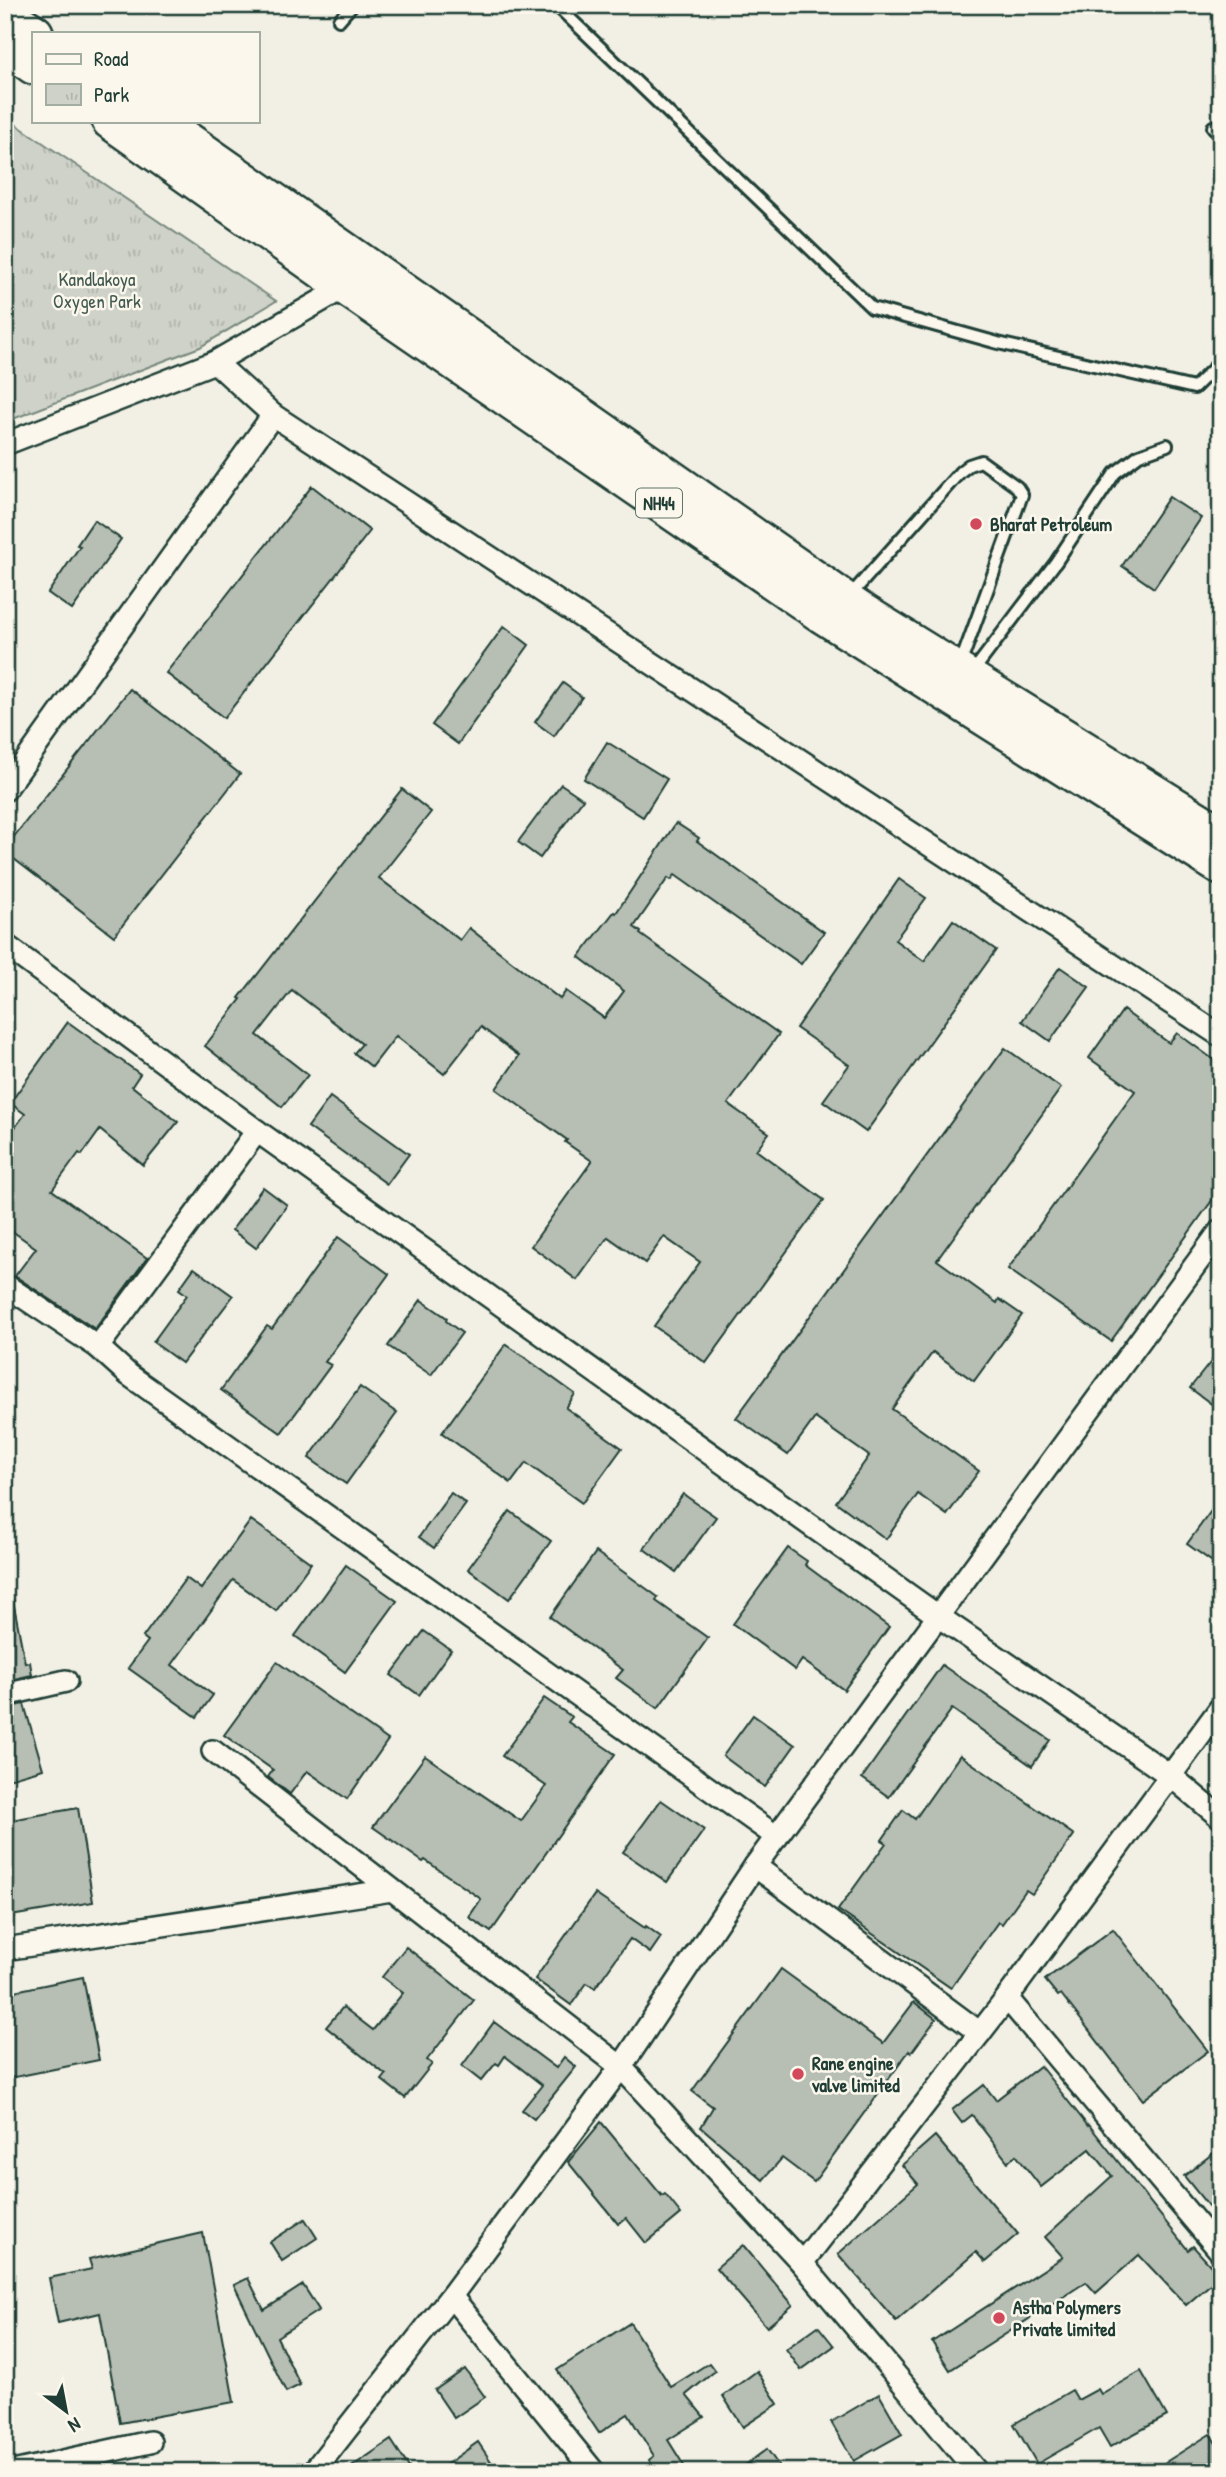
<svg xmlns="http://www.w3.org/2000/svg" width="1226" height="2477" viewBox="0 0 1226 2477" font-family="'Patrick Hand',sans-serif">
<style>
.park{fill:url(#park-tufts);stroke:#77887e;stroke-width:2}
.building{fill:#b7beb3;stroke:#1f3d34;stroke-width:2}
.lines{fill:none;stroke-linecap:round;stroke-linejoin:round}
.service-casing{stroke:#1f3d34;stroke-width:16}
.minor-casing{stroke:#1f3d34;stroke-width:26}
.trunk-casing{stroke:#1f3d34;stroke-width:40}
.service{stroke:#fbf7ec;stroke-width:10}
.minor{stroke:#fbf7ec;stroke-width:21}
.trunk{stroke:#fbf7ec;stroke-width:35}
.poi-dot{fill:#d1495b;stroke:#fbf7ec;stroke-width:2.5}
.labels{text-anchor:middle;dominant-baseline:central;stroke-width:5;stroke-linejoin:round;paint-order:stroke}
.shield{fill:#fbf7ec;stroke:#61756b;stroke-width:2}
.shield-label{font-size:18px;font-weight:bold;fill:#1f3d34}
.park-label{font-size:19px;fill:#425b52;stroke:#fbf7ec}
.poi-label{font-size:19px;font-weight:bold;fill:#1f3d34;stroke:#fbf7ec;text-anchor:start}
</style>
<defs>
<pattern id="park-tufts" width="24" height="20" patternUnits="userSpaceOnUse" patternTransform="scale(1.75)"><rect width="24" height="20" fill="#cfd2c8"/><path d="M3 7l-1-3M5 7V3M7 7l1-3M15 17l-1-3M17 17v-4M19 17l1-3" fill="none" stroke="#b1b5ac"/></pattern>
</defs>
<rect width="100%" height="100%" fill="#f2f0e5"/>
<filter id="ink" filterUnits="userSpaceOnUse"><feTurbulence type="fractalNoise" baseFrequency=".0143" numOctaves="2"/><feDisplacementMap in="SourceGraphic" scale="14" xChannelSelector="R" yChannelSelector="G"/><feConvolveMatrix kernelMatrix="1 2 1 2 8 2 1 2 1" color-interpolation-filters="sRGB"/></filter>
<g filter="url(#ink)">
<polygon class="park" points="5,117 276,301 200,347 5,422"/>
<g class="building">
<polygon points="312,486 370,531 224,718 166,673"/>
<polygon points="1169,497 1201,518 1154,588 1122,566"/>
<polygon points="94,520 121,539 72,610 48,593 80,546 77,545"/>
<polygon points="504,626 529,645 458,744 432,725"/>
<polygon points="563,683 582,697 554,736 535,722"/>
<polygon points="130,689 240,774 114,936 5,852 5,848"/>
<polygon points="607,742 667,779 643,817 584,779"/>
<polygon points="561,784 583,799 540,858 518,842"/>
<polygon points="402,789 431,812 379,878 460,940 469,928 560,999 566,991 604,1018 624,991 579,957 614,912 616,913 676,823 699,838 697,841 824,932 801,964 675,875 671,880 668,878 634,927 641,932 640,934 779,1034 728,1104 769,1133 756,1150 824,1200 706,1363 654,1326 700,1262 664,1237 645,1263 608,1237 577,1280 531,1246 592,1161 565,1142 567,1140 496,1089 519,1056 481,1027 444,1074 396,1036 372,1067 354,1053 362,1044 292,990 257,1035 308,1075 282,1107 205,1046 241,999 239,998"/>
<polygon points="899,879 926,898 895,940 924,961 953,920 996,950 866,1132 823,1101 849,1065 796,1028"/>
<polygon points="1060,967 1089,987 1050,1041 1022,1021"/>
<polygon points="1123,1010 1169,1043 1177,1033 1221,1065 1221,1188 1111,1341 1008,1269 1135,1091 1089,1058"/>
<polygon points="68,1022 140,1074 132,1086 178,1122 143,1165 100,1130 82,1155 79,1153 52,1190 147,1258 95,1329 15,1276 36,1248 5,1226 5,1141 25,1114 10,1103"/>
<polygon points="1005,1048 1061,1088 937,1260 997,1303 999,1299 1022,1315 974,1381 933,1352 892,1409 979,1471 947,1515 918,1494 886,1539 836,1502 869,1456 815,1418 788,1455 736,1418"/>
<polygon points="330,1097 409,1154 387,1184 308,1127"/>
<polygon points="263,1187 287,1205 256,1248 232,1230"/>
<polygon points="338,1237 389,1274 325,1362 331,1365 281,1433 221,1390 267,1326 272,1329"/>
<polygon points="194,1268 233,1296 182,1363 153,1342 187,1295 179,1289"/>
<polygon points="421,1300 447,1318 446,1321 462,1333 431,1375 388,1346"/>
<polygon points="506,1344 575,1394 566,1408 622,1448 582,1503 526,1463 511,1483 442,1433"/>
<polygon points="1221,1349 1221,1411 1190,1388"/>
<polygon points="360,1387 397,1413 346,1484 309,1458"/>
<polygon points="451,1493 466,1504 434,1548 419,1537"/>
<polygon points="683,1494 716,1517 676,1572 644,1549"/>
<polygon points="1221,1497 1221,1568 1187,1544"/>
<polygon points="510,1511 551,1541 509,1599 468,1569"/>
<polygon points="251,1520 311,1563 276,1611 233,1580 172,1665 213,1695 197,1717 128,1668 148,1641 143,1637 186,1578 201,1589"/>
<polygon points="788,1548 807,1561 805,1565 889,1627 844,1690 802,1660 795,1670 733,1624"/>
<polygon points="596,1552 658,1597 656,1601 708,1638 658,1708 616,1678 623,1670 550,1617"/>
<polygon points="346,1565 397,1601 345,1672 295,1636"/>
<polygon points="13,1600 25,1663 30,1662 32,1675 5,1681 5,1601"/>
<polygon points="424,1631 451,1650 419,1695 391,1675"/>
<polygon points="277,1662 388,1740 347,1799 307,1771 290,1794 268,1777 273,1770 224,1735"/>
<polygon points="942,1665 1050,1740 1032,1766 952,1709 889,1797 862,1778"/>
<polygon points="544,1698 572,1717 568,1722 615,1754 491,1932 469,1917 481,1899 425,1860 423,1862 373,1827 425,1756 521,1821 546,1786 502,1756"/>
<polygon points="24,1704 43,1769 5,1780 5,1708"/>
<polygon points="753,1715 795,1745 765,1787 723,1756"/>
<polygon points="960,1755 1074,1835 1032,1894 1026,1890 1002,1924 998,1922 951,1988 838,1910 886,1843 882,1840 903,1810 915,1819"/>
<polygon points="661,1800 704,1830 667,1882 623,1852"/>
<polygon points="78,1808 93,1902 5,1917 5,1821"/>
<polygon points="595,1894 645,1928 646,1926 661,1937 650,1953 630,1939 595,1988 587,1983 571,2005 535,1979"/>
<polygon points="1113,1929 1208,2051 1143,2100 1061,1994 1058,1996 1045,1980"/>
<polygon points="406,1947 474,2000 427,2060 432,2064 405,2098 382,2080 386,2075 326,2027 343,2007 373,2030 403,1993 382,1977"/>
<polygon points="781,1969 883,2043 914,2002 936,2019 911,2053 909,2051 814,2182 782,2158 763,2180 701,2127 713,2107 692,2091"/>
<polygon points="83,1977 99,2060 5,2079 5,1993"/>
<polygon points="494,2022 556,2068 564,2057 576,2067 534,2119 522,2110 542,2085 505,2056 499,2065 496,2063 481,2081 462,2066"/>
<polygon points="1040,2066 1088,2126 1089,2125 1188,2250 1193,2246 1220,2276 1186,2305 1139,2255 1096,2293 1086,2282 950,2370 932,2342 1063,2257 1045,2237 1112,2176 1090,2149 1041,2187 1016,2155 1008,2162 972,2115 962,2123 952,2110 984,2085 996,2100"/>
<polygon points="601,2122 662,2196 665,2194 681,2214 646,2243 626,2218 618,2224 568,2162"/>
<polygon points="935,2136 1018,2234 985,2262 976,2252 896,2321 838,2254 918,2184 902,2165"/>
<polygon points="1221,2147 1221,2222 1184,2176"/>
<polygon points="305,2219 317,2238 282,2261 270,2242"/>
<polygon points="203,2233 234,2402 120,2423 100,2313 58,2323 49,2278 92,2269 89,2259"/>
<polygon points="743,2245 793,2305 767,2327 716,2268"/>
<polygon points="248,2278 264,2310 303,2285 319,2310 277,2337 300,2385 286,2392 234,2285"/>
<polygon points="630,2323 671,2387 709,2363 715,2371 686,2395 704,2417 668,2440 688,2472 657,2472 649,2460 654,2456 628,2414 599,2433 557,2370"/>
<polygon points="818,2326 834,2346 801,2370 786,2349"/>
<polygon points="465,2369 485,2397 454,2418 435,2390"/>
<polygon points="757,2371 778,2404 743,2427 723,2396"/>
<polygon points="1141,2371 1167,2416 1110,2447 1099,2428 1037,2464 1014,2424 1072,2390 1078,2400 1098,2389 1101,2394"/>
<polygon points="879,2394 902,2434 854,2461 831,2422"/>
<polygon points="1210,2434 1221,2451 1221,2472 1150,2472"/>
<polygon points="391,2440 412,2472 344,2472"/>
<polygon points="478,2442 498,2472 436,2472"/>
<polygon points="767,2449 783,2472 736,2472"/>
</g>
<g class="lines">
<defs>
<g id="service">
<polyline points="556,5 872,308 998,343 1194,388 1221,361"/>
<polyline points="339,20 352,5"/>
<polyline points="1213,127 1221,136"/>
<polyline points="848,598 960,472 969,465 981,461 1017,487 1022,495 960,665"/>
<polyline points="972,673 1056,562 1115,473 1139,455 1167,445"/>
</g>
<g id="minor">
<polyline points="273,415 1221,1036"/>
<polyline points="5,444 215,362 345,287"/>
<polyline points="5,790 273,415 215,362"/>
<polyline points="5,945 257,1131 938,1616 1171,1776 1221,1818"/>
<polyline points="257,1131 98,1347 129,1375 777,1837"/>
<polyline points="5,1285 98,1347"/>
<polyline points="5,1695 66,1681"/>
<polyline points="213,1751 621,2067 802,2263 977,2472"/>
<polyline points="755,1866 980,2033"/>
<polyline points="5,1949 392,1890"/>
<polyline points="1007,1998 1221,2252"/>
<polyline points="802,2263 1007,1998 1221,1707"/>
<polyline points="451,2296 594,2472"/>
<polyline points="13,2472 150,2442"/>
<polyline points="313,2472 451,2296 621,2067 755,1866 1221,1230"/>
</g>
<g id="trunk">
<polyline points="5,13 35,33"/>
<polyline points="5,46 33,66"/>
<polyline points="110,121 345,287 822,615 1221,867"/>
<polyline points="160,121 857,608 1221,834"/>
</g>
</defs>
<use href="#service" class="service-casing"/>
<use href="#minor" class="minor-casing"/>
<use href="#trunk" class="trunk-casing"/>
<use href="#service" class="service"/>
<use href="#minor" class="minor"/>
<use href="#trunk" class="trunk"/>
</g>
</g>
<g class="poi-dot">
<circle cx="976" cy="524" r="7"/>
<circle cx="798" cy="2074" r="7"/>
<circle cx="999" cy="2318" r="7"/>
</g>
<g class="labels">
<rect class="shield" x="636" y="488.5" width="46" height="29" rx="5"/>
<g class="shield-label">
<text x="659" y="503">NH44</text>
</g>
<g class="park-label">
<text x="97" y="279">Kandlakoya<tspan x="97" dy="22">Oxygen Park</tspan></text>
</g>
<g class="poi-label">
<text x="990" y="524">Bharat Petroleum</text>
<text x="812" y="2063">Rane engine<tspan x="812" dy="22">valve limited</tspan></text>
<text x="1013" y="2307">Astha Polymers<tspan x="1013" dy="22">Private limited</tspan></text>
</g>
</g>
<rect width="1226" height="2477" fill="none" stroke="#fbf7ec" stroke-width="28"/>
<rect x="14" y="14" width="1198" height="2449" fill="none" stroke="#1f3d34" stroke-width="2.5" filter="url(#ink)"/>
<rect x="32" y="32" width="228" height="91" fill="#fbf7ec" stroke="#a3ada2" stroke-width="2"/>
<rect x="46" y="54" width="35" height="10" fill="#fbf7ec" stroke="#a3ada2" stroke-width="2"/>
<text x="94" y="66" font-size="21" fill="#1f3d34">Road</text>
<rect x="46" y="84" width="35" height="21" fill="url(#park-tufts)" stroke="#a3ada2" stroke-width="2"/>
<text x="94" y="102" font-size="21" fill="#1f3d34">Park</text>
<g transform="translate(66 2411) rotate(148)" stroke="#fbf7ec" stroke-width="5" paint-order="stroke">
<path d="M0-5L12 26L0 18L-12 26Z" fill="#1f3d34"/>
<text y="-10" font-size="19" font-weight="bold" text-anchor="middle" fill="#1f3d34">N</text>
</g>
</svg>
